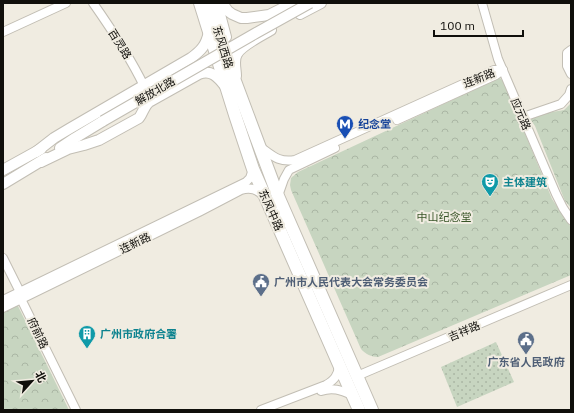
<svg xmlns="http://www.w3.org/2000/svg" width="574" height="413" viewBox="0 0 574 413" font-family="'IBM Plex Sans','Noto Sans SC',sans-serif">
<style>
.grass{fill:url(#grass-dots)}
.park{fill:url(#park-crowns)}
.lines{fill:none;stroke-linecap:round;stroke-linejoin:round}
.minor-casing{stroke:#c2beb4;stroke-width:10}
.major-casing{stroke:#c2beb4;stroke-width:12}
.highway-casing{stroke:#c2beb4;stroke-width:14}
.minor{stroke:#fff;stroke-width:8}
.major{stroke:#fff;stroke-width:10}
.highway{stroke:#fff;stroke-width:12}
.major-bridge-casing{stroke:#c2beb4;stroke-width:12;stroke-linecap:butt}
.major-bridge{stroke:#fff;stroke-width:10}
.labels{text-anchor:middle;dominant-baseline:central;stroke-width:4;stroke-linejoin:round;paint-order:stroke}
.street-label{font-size:11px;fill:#100f0b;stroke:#f0ece1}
.transit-label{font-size:11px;font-weight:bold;fill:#164399;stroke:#f0ece1;text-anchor:start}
.culture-label{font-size:11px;font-weight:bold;fill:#0d838f;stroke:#f0ece1;text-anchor:start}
.park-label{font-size:11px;fill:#395528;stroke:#f0ece1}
.service-label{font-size:11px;font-weight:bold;fill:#4e5e75;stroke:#f0ece1;text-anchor:start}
</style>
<defs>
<pattern id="grass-dots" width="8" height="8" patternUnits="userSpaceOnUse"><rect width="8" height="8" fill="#c7d5c0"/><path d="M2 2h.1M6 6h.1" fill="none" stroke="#aab6a4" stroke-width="1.8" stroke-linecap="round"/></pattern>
<pattern id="park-crowns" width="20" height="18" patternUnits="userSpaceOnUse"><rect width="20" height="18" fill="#c7d5c0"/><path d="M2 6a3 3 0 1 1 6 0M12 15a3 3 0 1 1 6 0" fill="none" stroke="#aab6a4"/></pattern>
</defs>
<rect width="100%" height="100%" fill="#f0ece1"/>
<polygon class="grass" points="496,342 514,382 457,407 441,367"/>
<g class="park">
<path d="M500 78 504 82 552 199 571 227V275L378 357C372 357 365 354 361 349L291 190 290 185 291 178 298 172 497 79Z"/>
<polygon points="571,103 571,208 565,201 535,126 528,116 564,110"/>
<polygon points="17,304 69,410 3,410 3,312"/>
</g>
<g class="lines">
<defs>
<g id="minor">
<path d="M93 3C112 30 130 57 144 86"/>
<polyline points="482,3 498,59 556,194 563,208 571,220"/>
<polyline points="3,32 66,3"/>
<polyline points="571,50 567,53 567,66 571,74"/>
<polyline points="523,117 561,104 569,95 571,89"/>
<polyline points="397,120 496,75 503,70"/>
<path d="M259 146C272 155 278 163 295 160L494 70H503"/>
<polyline points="278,196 284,179 289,170 335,148"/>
<polyline points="3,258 20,292 21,299 76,410"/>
<polyline points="3,300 246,182 250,178 253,169"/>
<path d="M3 308 199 212 241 190C250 187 258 189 264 197"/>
<polyline points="357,376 571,285"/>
<path d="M321 391C332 387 341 390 352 395"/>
<path d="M261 410 326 385C334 380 338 376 339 366"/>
</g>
<g id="major">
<polyline points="217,3 226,37"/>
<polyline points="222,3 228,11 232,14 241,18 247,18 269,15 293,3"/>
<polyline points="300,14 321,3"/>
<path d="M236 76C236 69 233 60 237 54 241 46 262 35 271 30"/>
<polyline points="60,148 75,138 103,121"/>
<path d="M36 152 54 138 69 129 191 58C202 50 206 45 209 32"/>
<path d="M41 162 68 149 84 145 99 140 139 118C143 113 144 106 149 102L199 74C211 69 218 77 225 86"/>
<polyline points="3,170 41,149"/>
<polyline points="3,184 46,158"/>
</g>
<g id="highway">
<polyline points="200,3 235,115 253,169 359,410"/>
<polyline points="210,3 229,65 278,196 372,410"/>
</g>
</defs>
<use href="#minor" class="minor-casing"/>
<use href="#major" class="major-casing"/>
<use href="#highway" class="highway-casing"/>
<use href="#minor" class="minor"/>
<use href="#major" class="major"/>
<use href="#highway" class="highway"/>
<defs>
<polyline id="major-bridge" points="103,121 256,33 310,3"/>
</defs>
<use href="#major-bridge" class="major-bridge-casing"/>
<use href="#major-bridge" class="major-bridge"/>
</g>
<defs>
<symbol id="metro-pin" viewBox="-11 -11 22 30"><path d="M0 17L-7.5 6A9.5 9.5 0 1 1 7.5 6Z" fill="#1a4fb4" stroke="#f0ece1"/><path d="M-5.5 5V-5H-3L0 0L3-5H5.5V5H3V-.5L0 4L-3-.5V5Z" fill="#fff"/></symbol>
<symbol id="theatre-pin" viewBox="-11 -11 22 30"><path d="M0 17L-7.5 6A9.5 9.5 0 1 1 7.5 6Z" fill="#0f9aa8" stroke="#f0ece1"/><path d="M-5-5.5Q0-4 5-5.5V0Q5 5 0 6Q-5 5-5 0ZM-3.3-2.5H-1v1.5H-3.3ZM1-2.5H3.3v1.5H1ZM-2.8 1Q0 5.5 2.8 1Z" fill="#fff"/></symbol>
<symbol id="civic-pin" viewBox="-11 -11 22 30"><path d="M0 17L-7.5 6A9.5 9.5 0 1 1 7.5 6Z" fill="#5c6f8a" stroke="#f0ece1"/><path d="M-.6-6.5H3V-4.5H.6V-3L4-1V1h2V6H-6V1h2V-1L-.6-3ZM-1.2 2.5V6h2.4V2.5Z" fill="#fff"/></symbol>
<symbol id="building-pin" viewBox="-11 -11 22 30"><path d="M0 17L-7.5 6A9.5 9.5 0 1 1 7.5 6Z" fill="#0f9aa8" stroke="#f0ece1"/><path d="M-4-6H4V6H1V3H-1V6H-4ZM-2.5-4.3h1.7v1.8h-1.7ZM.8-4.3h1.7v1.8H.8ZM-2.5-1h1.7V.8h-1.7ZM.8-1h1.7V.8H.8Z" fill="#fff"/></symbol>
</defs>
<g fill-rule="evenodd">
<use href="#metro-pin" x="335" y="114" width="20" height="27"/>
<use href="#theatre-pin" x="480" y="172" width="20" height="27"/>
<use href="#civic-pin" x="251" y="272" width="20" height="27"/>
<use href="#building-pin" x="77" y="324" width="20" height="27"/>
<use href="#civic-pin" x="516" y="330" width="20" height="27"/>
</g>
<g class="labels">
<g class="street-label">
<text transform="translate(120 44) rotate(58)">百灵路</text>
<text transform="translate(223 47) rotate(73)">东风西路</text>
<text transform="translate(479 78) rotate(-21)">连新路</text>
<text transform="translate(155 91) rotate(-30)">解放北路</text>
<text transform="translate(521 114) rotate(67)">应元路</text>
<text transform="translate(271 210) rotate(66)">东风中路</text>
<text transform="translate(135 243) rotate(-26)">连新路</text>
<text transform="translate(464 331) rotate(-23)">吉祥路</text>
<text transform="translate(38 333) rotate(64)">府前路</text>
</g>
<g class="transit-label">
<text x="358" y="124">纪念堂</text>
</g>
<g class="culture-label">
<text x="503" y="182">主体建筑</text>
<text x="100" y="334">广州市政府合署</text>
</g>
<g class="park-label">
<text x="444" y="217">中山纪念堂</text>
</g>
<g class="service-label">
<text x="274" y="282">广州市人民代表大会常务委员会</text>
<text x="526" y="362" text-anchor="middle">广东省人民政府</text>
</g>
</g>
<rect width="574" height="413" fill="none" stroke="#100f0b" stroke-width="8"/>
<g transform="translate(32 381) rotate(63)" stroke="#f0ece1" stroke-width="3" paint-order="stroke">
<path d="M0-3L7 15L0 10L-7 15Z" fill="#100f0b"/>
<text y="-6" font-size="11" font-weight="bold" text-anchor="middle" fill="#100f0b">北</text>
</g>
<path d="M434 30v6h89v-6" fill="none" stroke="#100f0b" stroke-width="2"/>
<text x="440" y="30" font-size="12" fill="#100f0b" stroke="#f0ece1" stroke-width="3" paint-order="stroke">100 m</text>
</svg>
